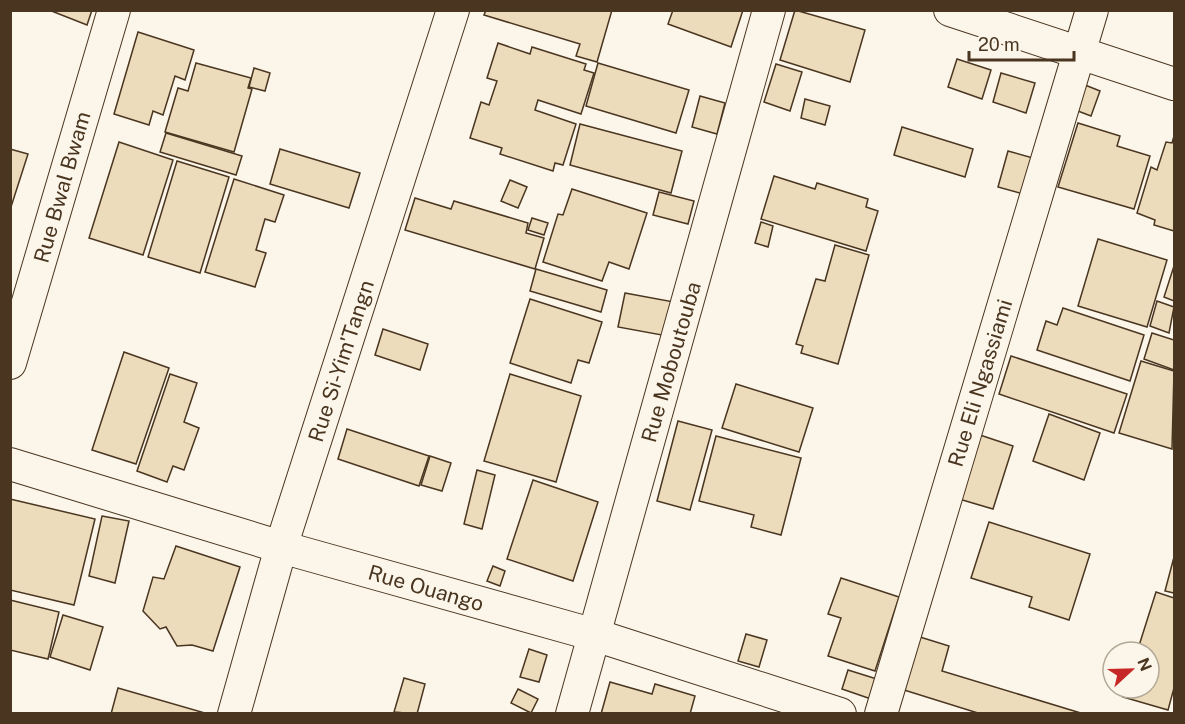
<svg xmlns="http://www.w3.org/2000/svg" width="1185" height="724" viewBox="0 0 1185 724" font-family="'Public Sans',sans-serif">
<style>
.building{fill:#ecdcbc;stroke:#4a3520;stroke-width:1.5}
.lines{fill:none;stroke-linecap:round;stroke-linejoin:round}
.street-casing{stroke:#4a3520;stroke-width:34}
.street{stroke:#fbf6e9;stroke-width:32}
.labels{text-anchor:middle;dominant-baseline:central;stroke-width:4.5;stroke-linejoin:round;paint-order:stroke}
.street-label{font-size:21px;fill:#4a3520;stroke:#fbf6e9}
</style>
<rect width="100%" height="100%" fill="#fbf6e9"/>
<g class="building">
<polygon points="49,10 92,10 87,25"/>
<polygon points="486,10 612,10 597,62 576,56 580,44 484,15"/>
<polygon points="673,10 743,10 731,47 668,24"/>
<polygon points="795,10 865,30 850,82 780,60"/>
<polygon points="138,32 194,50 185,80 175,76 163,115 153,111 149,125 114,114"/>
<polygon points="498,43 530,54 532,47 586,64 584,70 594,73 581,114 538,100 535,110 576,124 563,165 555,163 553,171 500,154 502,148 470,138 481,102 489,105 497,81 487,78"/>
<polygon points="957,59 991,70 982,99 948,87"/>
<polygon points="196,63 251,78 248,88 252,89 234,152 165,132 178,88 188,91"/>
<polygon points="598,63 689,90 676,133 586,106"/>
<polygon points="776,64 802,72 790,111 764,102"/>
<polygon points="254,68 270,73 265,91 249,87"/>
<polygon points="1001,73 1035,83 1026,113 993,102"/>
<polygon points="1080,83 1100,91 1091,116 1070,108"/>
<polygon points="700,96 725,103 717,134 692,127"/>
<polygon points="805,99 830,106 825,125 801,118"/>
<polygon points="1078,123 1120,136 1117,146 1150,156 1134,209 1058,187"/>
<polygon points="580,124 682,151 671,193 570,165"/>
<polygon points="902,127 973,149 965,177 894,155"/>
<polygon points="166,133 242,156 236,175 160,152"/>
<polygon points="1174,136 1174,231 1154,225 1155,220 1137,213 1151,167 1157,170 1166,142 1172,143"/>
<polygon points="119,142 173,160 143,255 89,238"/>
<polygon points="10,149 28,154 10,210"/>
<polygon points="280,149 360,173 349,208 270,184"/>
<polygon points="1008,151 1040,160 1031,196 998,187"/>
<polygon points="177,161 229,177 200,273 148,257"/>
<polygon points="774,176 815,189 817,183 868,199 866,207 878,211 866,251 761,219"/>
<polygon points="234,179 284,195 275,222 265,219 256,250 266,253 255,287 205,272"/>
<polygon points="510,180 527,187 518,208 501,201"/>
<polygon points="572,189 647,213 629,269 609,262 602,281 543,262 558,214 563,215"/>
<polygon points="659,192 694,201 688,224 653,215"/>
<polygon points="415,198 451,209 454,201 528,223 526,233 544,238 535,269 405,230"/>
<polygon points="532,218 548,223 544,235 528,230"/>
<polygon points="761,222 773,226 768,247 755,243"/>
<polygon points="1098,239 1167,260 1147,327 1078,306"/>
<polygon points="835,245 869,255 838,364 801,353 803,346 796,344 816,279 825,281"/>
<polygon points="1174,266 1174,301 1164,297"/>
<polygon points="536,269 607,290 601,312 530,291"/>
<polygon points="625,293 674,302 667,336 618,327"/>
<polygon points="530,299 602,322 589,363 578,360 571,383 510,363"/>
<polygon points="1157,301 1174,307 1169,333 1150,326"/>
<polygon points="1063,308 1144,335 1130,381 1037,350 1046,321 1057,325"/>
<polygon points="383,329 428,344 420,370 375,355"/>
<polygon points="1152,333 1174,340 1174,370 1144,359"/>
<polygon points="124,352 169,368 136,464 92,450"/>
<polygon points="1011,356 1127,394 1114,433 999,394"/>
<polygon points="1141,361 1174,371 1172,449 1119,433"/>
<polygon points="170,374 197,383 184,422 199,428 184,470 173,466 167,482 137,471"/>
<polygon points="510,374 581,396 556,482 484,461"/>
<polygon points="736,384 813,408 799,452 722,428"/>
<polygon points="1049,414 1100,433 1084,480 1033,461"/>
<polygon points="678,421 712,430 690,510 657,501"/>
<polygon points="347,429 429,456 419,486 338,459"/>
<polygon points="980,435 1013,446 993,509 959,499"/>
<polygon points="716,436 801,458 781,535 751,527 754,515 699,501"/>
<polygon points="430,456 451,463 442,491 421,485"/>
<polygon points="477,470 495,475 482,529 464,524"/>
<polygon points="533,480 598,502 573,581 507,559"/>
<polygon points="10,499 95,519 74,605 10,590"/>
<polygon points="102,516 129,521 115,583 89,576"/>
<polygon points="989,522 1090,554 1069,620 1029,607 1032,597 971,578"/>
<polygon points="176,546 240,567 213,651 192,645 177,646 166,627 160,629 143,611 153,577 164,579"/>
<polygon points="1174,557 1174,593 1165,591"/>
<polygon points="493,566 505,571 500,586 487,581"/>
<polygon points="841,578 899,597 875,671 828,656 841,618 828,614"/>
<polygon points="1156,592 1174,598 1174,688 1168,710 1123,697 1126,688 1149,688 1149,652 1137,652"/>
<polygon points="10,600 59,612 48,659 10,650"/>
<polygon points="63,615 103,627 90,670 50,657"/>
<polygon points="746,634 767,640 759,667 738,661"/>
<polygon points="920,637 949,646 942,671 1084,714 981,714 904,690"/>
<polygon points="529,649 547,655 539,682 520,677"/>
<polygon points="848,670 880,680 874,700 842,689"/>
<polygon points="404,678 425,684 417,714 394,712"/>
<polygon points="610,682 652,694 655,684 695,696 690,714 601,714"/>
<polygon points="118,688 205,713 205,714 111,714"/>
<polygon points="518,689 538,699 531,713 511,703"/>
</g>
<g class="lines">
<defs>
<g id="street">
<polyline points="950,10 1174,84"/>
<polyline points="10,363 114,10"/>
<polyline points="10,464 281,547 595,635 840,714"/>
<polyline points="234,714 281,547 453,10"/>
<polyline points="572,714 769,10"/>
<polyline points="881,714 1092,10"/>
</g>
</defs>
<use href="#street" class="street-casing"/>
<use href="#street" class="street"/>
</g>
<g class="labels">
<g class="street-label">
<text transform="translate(62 187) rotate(-74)">Rue Bwal Bwam</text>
<text transform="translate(341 361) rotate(-72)">Rue Si-Yim'Tangn</text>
<text transform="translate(671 362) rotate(-74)">Rue Moboutouba</text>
<text transform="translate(980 383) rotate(-73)">Rue Eli Ngassiami</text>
<text transform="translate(426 588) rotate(16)">Rue Ouango</text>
</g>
</g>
<rect width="1185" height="724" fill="none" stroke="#4a3520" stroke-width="24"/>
<g transform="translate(1131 670) rotate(68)"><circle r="28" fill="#fbf6e9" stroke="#b4a999" stroke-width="1.5"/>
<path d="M0-4.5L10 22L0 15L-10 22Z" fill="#c62828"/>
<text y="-9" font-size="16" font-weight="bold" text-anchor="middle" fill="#4a3520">N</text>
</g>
<path d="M969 51v9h105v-9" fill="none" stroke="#4a3520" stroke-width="3"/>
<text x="978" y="51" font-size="18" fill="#4a3520" stroke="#fbf6e9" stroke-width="4.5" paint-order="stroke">20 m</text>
</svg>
